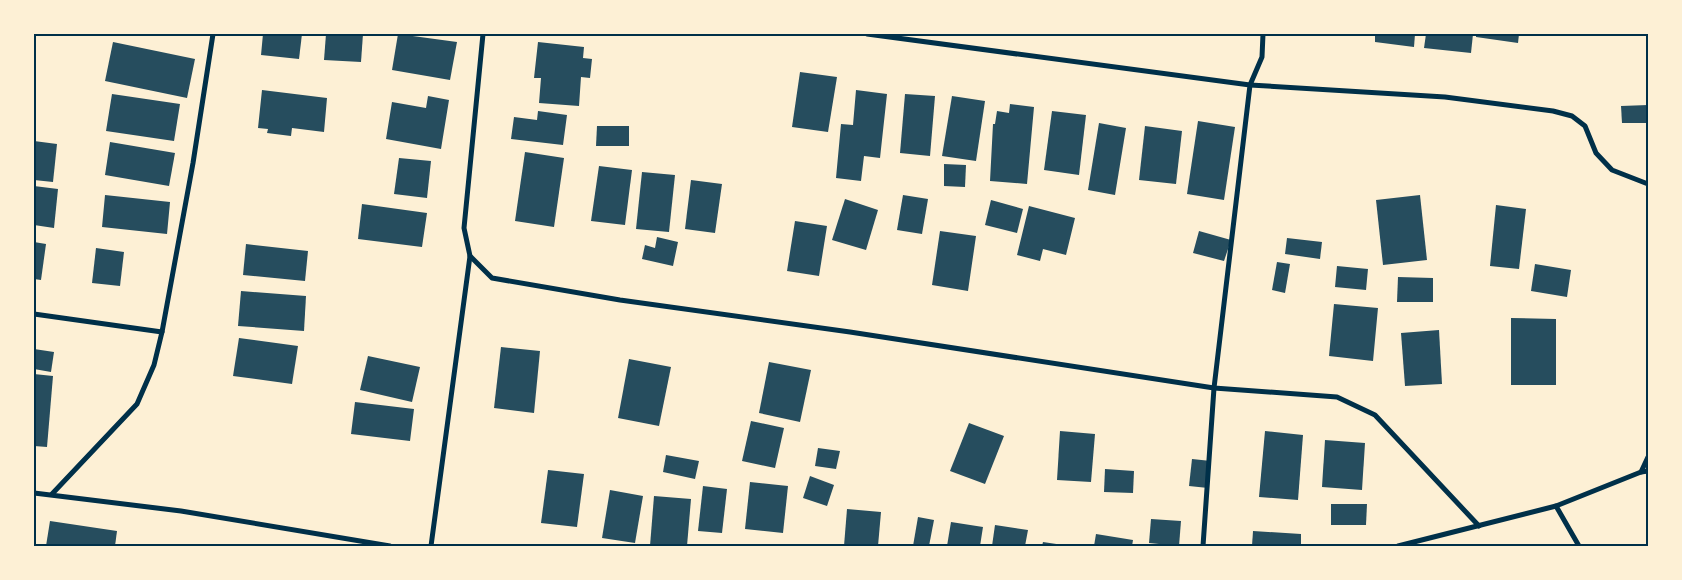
<svg xmlns="http://www.w3.org/2000/svg" width="1682" height="580" viewBox="0 0 1682 580" font-family="'PT Sans Narrow',sans-serif">
<style>
.building{fill:#264d5e}
.lines{fill:none;stroke-linecap:round;stroke-linejoin:round}
.minor{stroke:#003049;stroke-width:5}
.neatline{fill:none;stroke:#003049;stroke-width:2}
</style>
<rect width="100%" height="100%" fill="#fdf0d5"/>
<g class="building">
<polygon points="263,34 302,34 299,59 261,55"/>
<polygon points="326,34 363,34 361,62 324,60"/>
<polygon points="398,34 457,42 450,80 392,70"/>
<polygon points="1375,34 1415,34 1414,47 1375,42"/>
<polygon points="1426,34 1473,34 1471,53 1424,48"/>
<polygon points="1476,34 1519,34 1518,43 1476,37"/>
<polygon points="113,42 195,59 187,98 105,81"/>
<polygon points="538,42 584,47 583,58 592,59 590,78 581,77 579,106 539,103 541,78 534,78"/>
<polygon points="800,72 837,77 828,132 792,127"/>
<polygon points="262,90 327,98 324,132 292,128 291,136 267,133 268,129 258,128"/>
<polygon points="856,90 887,94 880,158 864,156 861,181 836,178 841,124 853,125"/>
<polygon points="112,94 180,104 174,141 106,131"/>
<polygon points="905,94 935,96 930,156 900,153"/>
<polygon points="428,96 449,100 441,149 386,139 392,102 426,108"/>
<polygon points="952,96 985,101 976,161 942,156"/>
<polygon points="1010,104 1034,107 1027,184 990,181 993,124 995,124 997,111 1009,113"/>
<polygon points="1648,105 1648,123 1622,123 1621,106"/>
<polygon points="538,111 567,115 563,145 511,139 514,117 537,120"/>
<polygon points="1052,111 1086,115 1079,175 1044,170"/>
<polygon points="1198,121 1235,127 1224,200 1187,194"/>
<polygon points="1099,123 1126,128 1115,195 1088,190"/>
<polygon points="597,126 629,126 629,146 596,146"/>
<polygon points="1145,126 1182,131 1176,184 1139,180"/>
<polygon points="34,141 57,144 53,182 34,180"/>
<polygon points="110,142 175,153 169,186 105,175"/>
<polygon points="525,152 564,158 554,227 515,221"/>
<polygon points="399,158 431,161 427,198 394,194"/>
<polygon points="944,164 966,165 965,187 944,186"/>
<polygon points="599,166 632,170 625,225 591,221"/>
<polygon points="642,172 675,175 669,232 636,229"/>
<polygon points="691,180 722,184 715,233 685,229"/>
<polygon points="34,186 58,189 54,228 34,225"/>
<polygon points="105,195 170,202 167,234 102,227"/>
<polygon points="903,195 928,199 922,234 897,230"/>
<polygon points="1420,195 1427,260 1383,265 1376,200"/>
<polygon points="845,199 878,210 866,250 832,240"/>
<polygon points="991,200 1023,209 1017,233 985,225"/>
<polygon points="362,204 427,213 422,247 358,239"/>
<polygon points="1496,205 1526,209 1519,269 1490,266"/>
<polygon points="1029,206 1075,218 1066,255 1043,249 1040,261 1017,255"/>
<polygon points="795,221 827,226 819,276 787,271"/>
<polygon points="940,231 976,236 968,291 932,285"/>
<polygon points="1199,231 1231,240 1224,261 1193,253"/>
<polygon points="657,237 678,242 673,266 642,259 645,245 655,248"/>
<polygon points="1287,238 1322,242 1320,259 1285,254"/>
<polygon points="34,242 46,244 41,280 34,279"/>
<polygon points="246,244 308,251 305,281 243,275"/>
<polygon points="96,248 124,252 120,286 92,283"/>
<polygon points="1277,262 1290,264 1285,293 1272,290"/>
<polygon points="1535,264 1571,270 1567,297 1531,291"/>
<polygon points="1337,266 1368,269 1366,290 1335,287"/>
<polygon points="1398,277 1433,278 1433,302 1397,302"/>
<polygon points="241,291 306,296 304,331 238,326"/>
<polygon points="1334,304 1378,308 1373,361 1329,356"/>
<polygon points="1511,318 1556,319 1556,385 1511,385"/>
<polygon points="1439,330 1442,384 1405,386 1401,333"/>
<polygon points="239,338 298,346 292,384 233,376"/>
<polygon points="501,347 540,351 534,413 494,408"/>
<polygon points="34,349 54,352 51,372 34,369"/>
<polygon points="368,356 420,367 412,402 360,390"/>
<polygon points="629,359 671,367 659,426 618,418"/>
<polygon points="769,362 811,370 800,422 759,413"/>
<polygon points="34,374 53,376 47,447 34,446"/>
<polygon points="355,402 414,409 410,441 351,434"/>
<polygon points="751,421 784,428 775,468 742,461"/>
<polygon points="969,423 1004,436 985,484 950,471"/>
<polygon points="1060,431 1095,434 1091,482 1057,480"/>
<polygon points="1265,431 1303,435 1298,500 1259,497"/>
<polygon points="1325,440 1365,443 1362,490 1322,487"/>
<polygon points="818,448 840,451 836,469 815,466"/>
<polygon points="666,455 699,461 695,479 663,472"/>
<polygon points="1192,459 1211,461 1208,488 1189,486"/>
<polygon points="1105,469 1134,471 1133,493 1104,492"/>
<polygon points="548,470 584,474 577,527 541,523"/>
<polygon points="810,476 834,485 827,506 803,498"/>
<polygon points="750,482 788,486 783,533 745,529"/>
<polygon points="703,486 727,489 722,533 698,531"/>
<polygon points="610,490 643,496 635,543 602,538"/>
<polygon points="654,496 691,499 687,546 650,546"/>
<polygon points="1331,504 1367,504 1366,525 1331,525"/>
<polygon points="847,509 881,512 878,546 844,546"/>
<polygon points="918,517 934,520 929,546 913,546"/>
<polygon points="1151,519 1181,521 1179,546 1149,543"/>
<polygon points="50,521 117,531 115,546 46,546"/>
<polygon points="951,522 983,527 980,546 947,546"/>
<polygon points="995,525 1028,530 1025,546 992,546"/>
<polygon points="1253,531 1301,534 1301,546 1252,546"/>
<polygon points="1096,534 1133,540 1132,546 1094,546"/>
<polygon points="1043,542 1063,545 1063,546 1042,546"/>
</g>
<g class="lines">
<g class="minor">
<polyline points="483,34 464,228 470,256 492,278 620,300 850,332 1214,388 1337,397 1375,415 1479,526"/>
<polyline points="867,34 1250,85 1214,388 1203,546"/>
<polyline points="1263,34 1262,57 1250,85 1445,97 1553,111 1572,116 1585,126 1596,153 1612,170 1648,184"/>
<polyline points="34,314 162,332"/>
<polyline points="1641,472 1648,457"/>
<polyline points="34,493 181,511 390,546"/>
<polyline points="52,494 137,404 154,365 162,332 193,163 213,34"/>
<polyline points="1556,506 1579,546"/>
<polyline points="431,546 470,256"/>
<polyline points="1398,546 1556,506 1641,472 1648,471"/>
</g>
</g>
<rect width="1682" height="580" fill="none" stroke="#fdf0d5" stroke-width="70"/>
<rect x="35" y="35" width="1612" height="510" class="neatline"/>
</svg>
